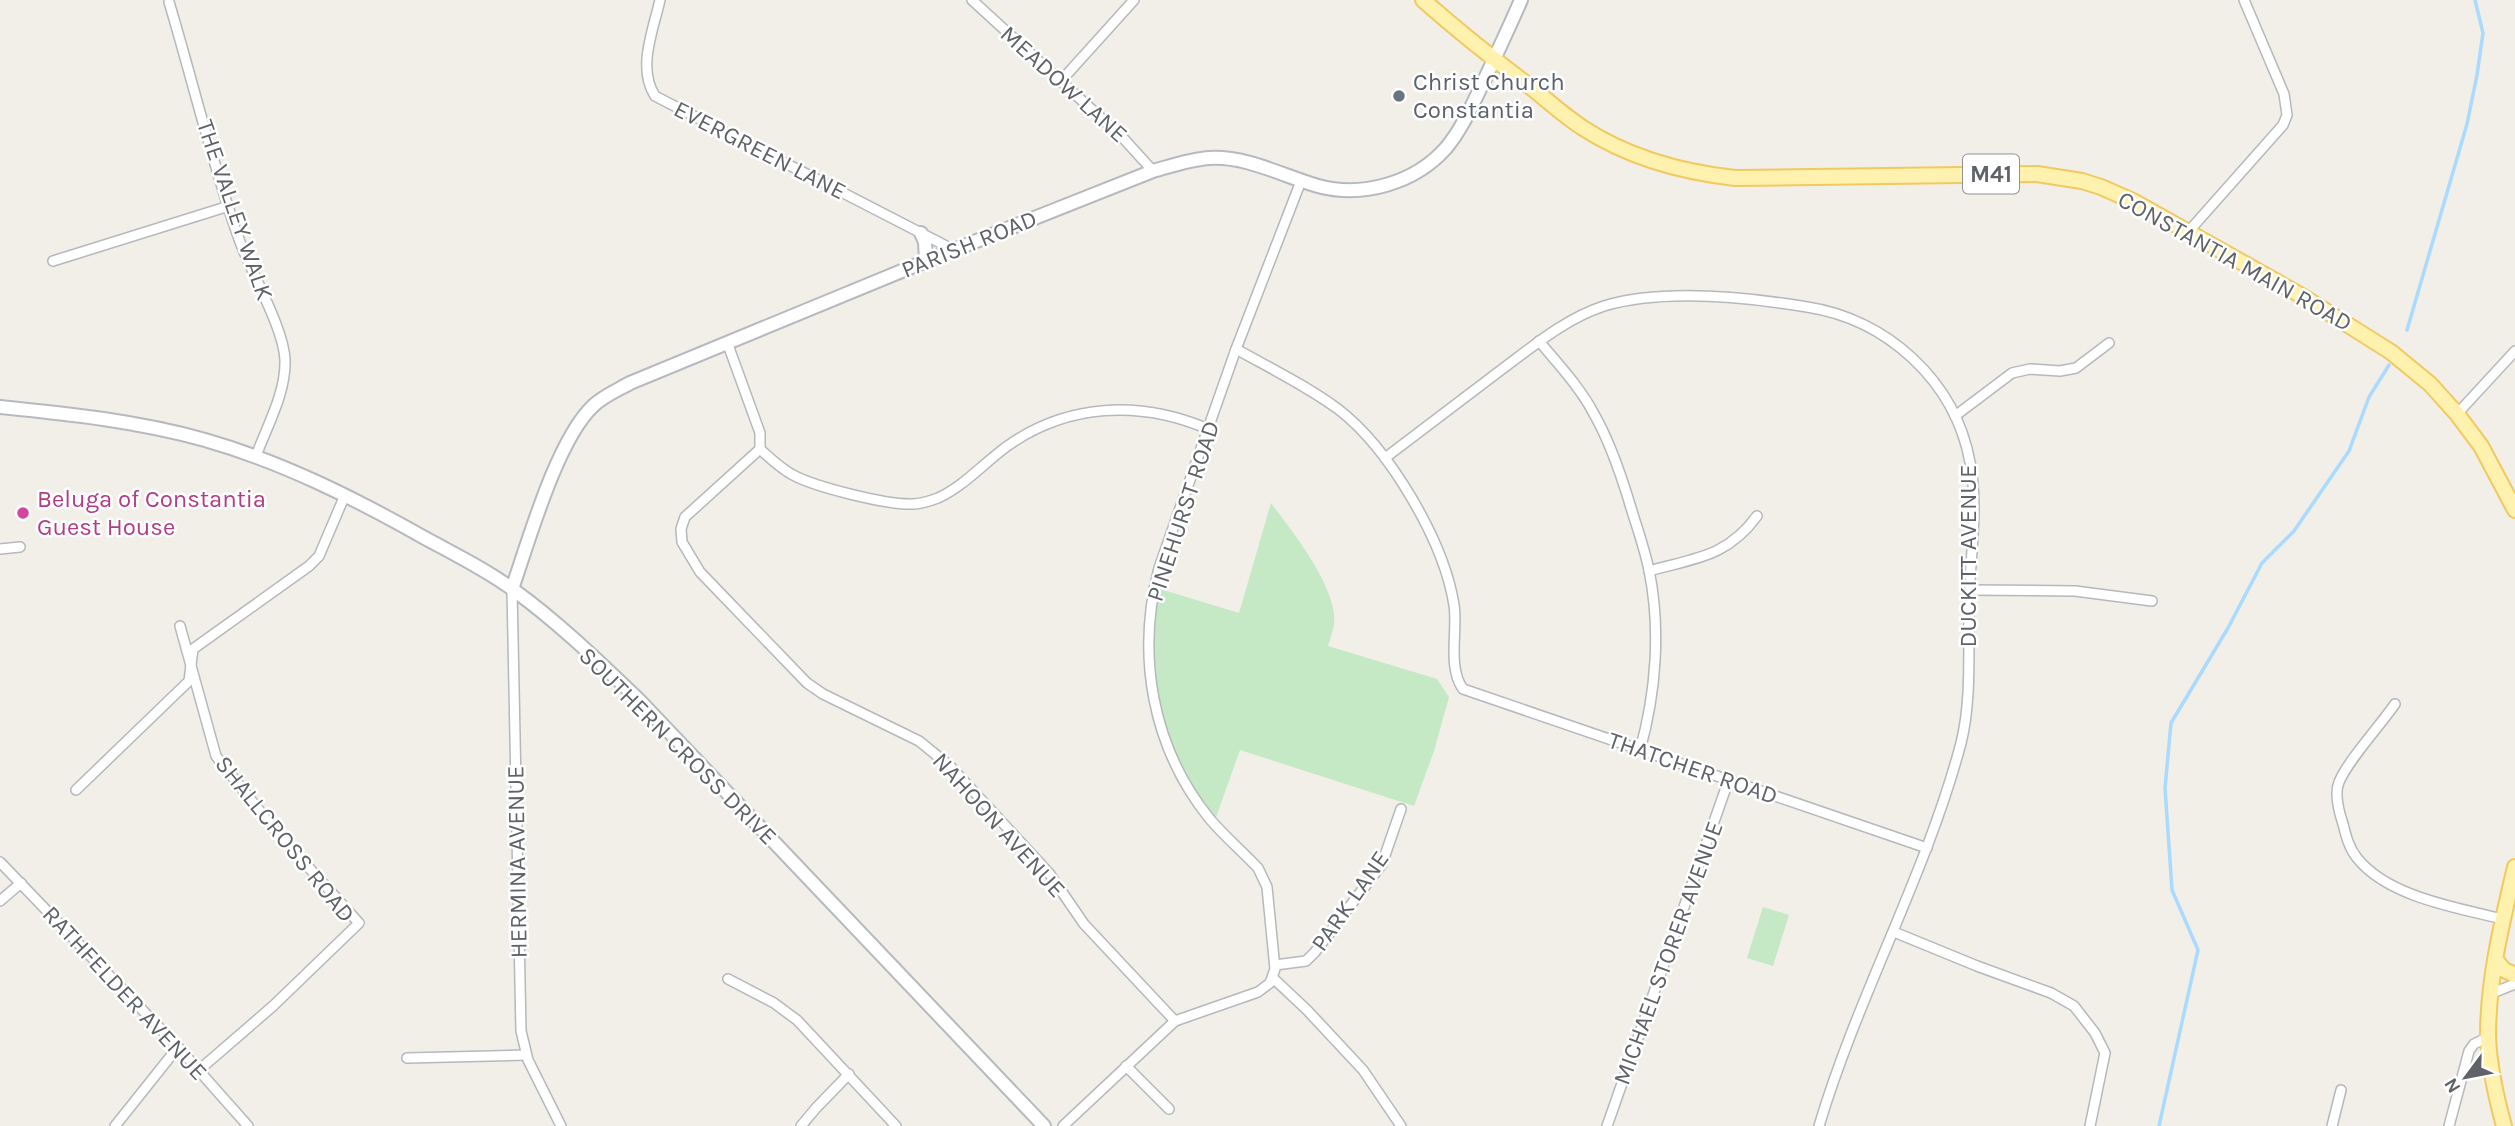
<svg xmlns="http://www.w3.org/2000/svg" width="2515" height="1126" viewBox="0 0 2515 1126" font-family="Karla,sans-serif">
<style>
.green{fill:#c5e8c5}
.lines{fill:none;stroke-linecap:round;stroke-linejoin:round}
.stream{stroke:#aadaff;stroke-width:3.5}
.street-casing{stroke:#b5b8bc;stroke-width:12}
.secondary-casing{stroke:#b6babf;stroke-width:16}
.primary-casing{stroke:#f2c960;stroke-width:18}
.street{stroke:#fff;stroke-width:9}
.secondary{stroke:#fff;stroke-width:12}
.primary{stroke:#fff2af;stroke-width:14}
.worship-dot{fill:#6b7280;stroke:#fff;stroke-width:2.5}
.hotel-dot{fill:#d1479c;stroke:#fff;stroke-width:2.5}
.labels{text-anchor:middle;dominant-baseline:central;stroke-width:5;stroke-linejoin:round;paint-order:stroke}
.shield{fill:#fff;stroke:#8f9295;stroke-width:2}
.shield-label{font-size:23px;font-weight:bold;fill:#5f6368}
.worship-label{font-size:24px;fill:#5b616d;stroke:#fff;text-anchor:start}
.street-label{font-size:24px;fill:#5f6368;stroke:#fff}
.hotel-label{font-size:24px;fill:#b23c85;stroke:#fff;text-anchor:start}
</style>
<rect width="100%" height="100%" fill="#f1efe8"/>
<g class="green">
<path d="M1271 503C1292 531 1338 588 1334 624 1333 631 1330 639 1328 646L1437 679 1449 697 1434 751 1414 806 1240 750 1215 820C1179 768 1151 713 1151 648 1151 628 1155 608 1157 588L1239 613Z"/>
<polygon points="1763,907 1789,915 1773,966 1747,958"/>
</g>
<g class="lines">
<g class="stream">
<polyline points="2407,330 2467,124 2477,75 2483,33 2475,0"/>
<polyline points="2159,1126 2198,950 2172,890 2165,788 2171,723 2228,628 2262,563 2294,531 2349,451 2369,397 2389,365"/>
</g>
<defs>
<g id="street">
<path d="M660 0C653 31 637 68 655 96L954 250"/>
<polyline points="972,0 1124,139 1153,171"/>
<path d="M169 2C193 82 212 164 240 242 252 274 284 329 285 360 286 393 267 426 256 456"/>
<polyline points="1060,82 1134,0"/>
<polyline points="2189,231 2283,125 2287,115 2284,94 2244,0"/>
<polyline points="53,261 229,206"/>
<path d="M1539 341C1558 364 1580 387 1594 414 1609 440 1619 469 1628 498 1635 522 1644 546 1649 570 1661 629 1656 693 1640 750"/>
<polyline points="727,342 760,433 760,449"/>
<path d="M1236 349C1270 368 1307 386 1338 409 1389 448 1444 541 1454 605 1458 630 1447 667 1463 689L1927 848"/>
<polyline points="2457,414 2515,351"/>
<polyline points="1955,416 2012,373 2030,369 2060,371 2076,368 2109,343"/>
<polyline points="760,449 685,517 681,529 682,542 700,572 807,683 823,694 919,741 951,767 1049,873 1084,924 1175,1021"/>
<path d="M760 449C770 458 780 468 793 475 815 487 887 505 912 504 921 504 930 501 938 498 964 486 983 464 1006 447 1067 403 1140 400 1208 429"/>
<path d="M1385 458C1422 430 1460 401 1497 373 1531 348 1564 319 1604 306 1664 288 1746 297 1807 307 1887 319 1955 381 1970 462 1979 507 1970 556 1969 602 1968 648 1972 699 1961 743 1926 875 1858 995 1819 1126"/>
<polyline points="0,549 20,547"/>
<path d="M1649 571C1695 558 1727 557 1757 516"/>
<polyline points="512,589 521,1031 528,1060 561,1126"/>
<polyline points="1969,590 2075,591 2152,601"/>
<polyline points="180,626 216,756 274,829 359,923 273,1006 199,1070"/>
<path d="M2395 704C2379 727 2349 759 2339 782 2334 794 2339 812 2343 824 2346 836 2349 848 2357 858 2388 897 2458 908 2503 919"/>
<polyline points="76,790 189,681 193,649 309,566 319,556 345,495"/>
<polyline points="0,862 178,1047 248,1126"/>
<polyline points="0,901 21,883"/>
<polyline points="1894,932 1977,966 2051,993 2074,1006 2095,1033 2105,1053 2090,1126"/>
<polyline points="1275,965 1306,961 1315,952 1382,864 1401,809"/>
<polyline points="1273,978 1307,1010 1363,1070 1401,1126"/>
<polyline points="728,979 774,1003 797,1020 896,1126"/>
<polyline points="2490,994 2515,984"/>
<polyline points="407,1058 526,1055"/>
<polyline points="1126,1066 1169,1109"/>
<polyline points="115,1126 178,1047"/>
<polyline points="801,1126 816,1108 849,1074"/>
<path d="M1063 1126 1175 1021 1258 992 1270 983 1275 969 1267 887 1258 868C1242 851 1224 836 1209 818 1152 747 1136 655 1159 568L1236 349 1301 181"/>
<polyline points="1607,1126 1729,779"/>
<polyline points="2332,1126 2341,1090"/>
<polyline points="2449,1126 2469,1051 2474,1044 2488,1037"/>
</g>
<g id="secondary">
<polyline points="921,233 925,242 926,261"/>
<path d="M0 407C69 414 138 421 205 440 282 462 354 498 423 537 454 554 487 570 515 591 559 623 599 662 639 700L1044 1126"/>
<path d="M512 589C529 540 557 440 593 406 603 396 618 390 630 383L926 261 1153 171C1171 166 1191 159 1210 158 1247 156 1283 176 1318 186 1363 198 1415 183 1446 148 1462 129 1472 105 1483 83 1496 55 1509 28 1521 0"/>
</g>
<g id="primary">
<path d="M1423 0C1457 30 1492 58 1528 85 1546 99 1563 115 1583 128 1629 158 1681 172 1735 178L2037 174 2082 181 2101 187 2135 202 2302 296 2391 352 2430 384 2457 414 2481 446 2515 510"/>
<polyline points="2496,960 2504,970 2515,975"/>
<path d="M2504 1126C2496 1097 2489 1066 2488 1036 2488 979 2502 922 2515 867"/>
</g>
</defs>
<use href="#street" class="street-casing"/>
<use href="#secondary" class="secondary-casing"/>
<use href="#primary" class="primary-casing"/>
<use href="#street" class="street"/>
<use href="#secondary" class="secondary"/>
<use href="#primary" class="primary"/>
</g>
<circle class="worship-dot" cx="1399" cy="96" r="7"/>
<circle class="hotel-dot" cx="23" cy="513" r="7"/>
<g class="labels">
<rect class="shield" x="1963" y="154.5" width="56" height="39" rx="5"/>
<g class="shield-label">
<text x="1991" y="174">M41</text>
</g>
<g class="worship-label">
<text x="1413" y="82">Christ Church<tspan x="1413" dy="28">Constantia</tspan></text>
</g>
<g class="street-label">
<text transform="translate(1064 84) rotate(42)">MEADOW LANE</text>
<text transform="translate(760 150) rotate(27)">EVERGREEN LANE</text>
<text transform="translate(235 210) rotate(71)">THE VALLEY WALK</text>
<text transform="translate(969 244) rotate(-22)">PARISH ROAD</text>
<text transform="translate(2235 261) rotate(29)">CONSTANTIA MAIN ROAD</text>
<text transform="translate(1183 511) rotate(-72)">PINEHURST ROAD</text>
<text transform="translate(1968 556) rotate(-90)">DUCKITT AVENUE</text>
<text transform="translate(678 746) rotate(45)">SOUTHERN CROSS DRIVE</text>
<text transform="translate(1693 768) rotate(19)">THATCHER ROAD</text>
<text transform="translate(999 825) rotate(48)">NAHOON AVENUE</text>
<text transform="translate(285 839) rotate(51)">SHALLCROSS ROAD</text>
<text transform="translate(517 862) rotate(-91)">HERMINA AVENUE</text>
<text transform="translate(1350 901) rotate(-55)">PARK LANE</text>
<text transform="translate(1668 953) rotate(-70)">MICHAEL STORER AVENUE</text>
<text transform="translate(125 993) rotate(47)">RATHFELDER AVENUE</text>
</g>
<g class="hotel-label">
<text x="37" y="499">Beluga of Constantia<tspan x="37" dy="28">Guest House</tspan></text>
</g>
</g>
<g transform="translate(2466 1077) rotate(238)" stroke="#ffffff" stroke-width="5" paint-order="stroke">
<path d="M0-5L12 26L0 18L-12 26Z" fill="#5f6368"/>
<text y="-10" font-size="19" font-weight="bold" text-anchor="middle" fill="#5f6368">N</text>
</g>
</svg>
